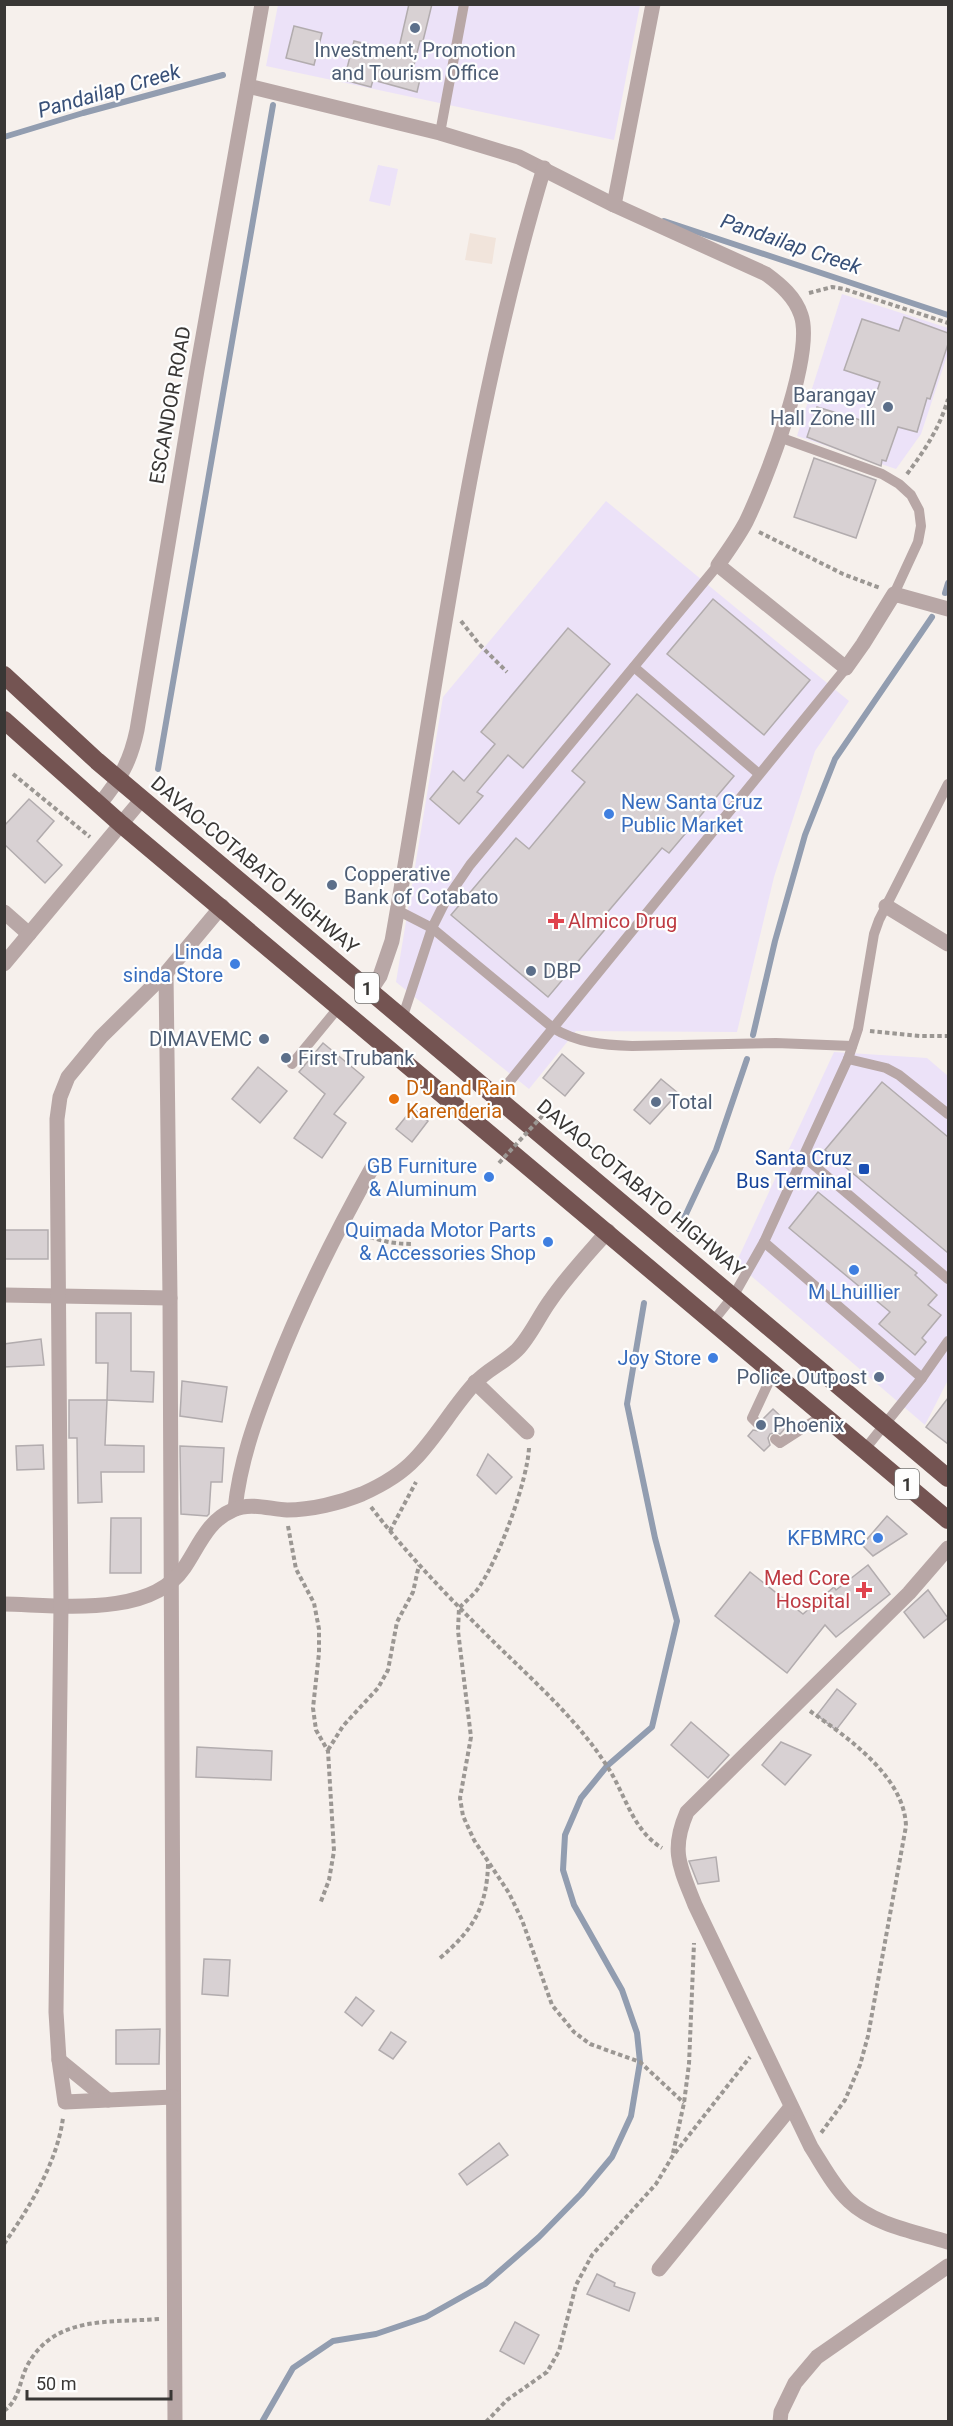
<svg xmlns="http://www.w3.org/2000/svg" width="953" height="2426" viewBox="0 0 953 2426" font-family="Roboto,sans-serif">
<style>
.commercial{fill:#ece2f8}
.built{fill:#f1e4db}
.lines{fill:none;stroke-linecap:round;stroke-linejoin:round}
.stream{stroke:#929db0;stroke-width:6}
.building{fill:#d8d1d3;stroke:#b2acae;stroke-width:1.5}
.path{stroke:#9b9793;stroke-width:4;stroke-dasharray:4.5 3;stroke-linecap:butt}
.lane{stroke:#b8a7a6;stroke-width:10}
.street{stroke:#b8a7a6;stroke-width:15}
.highway{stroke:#745452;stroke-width:18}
.path-bridge{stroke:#9b9793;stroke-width:4;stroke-dasharray:4.5 3;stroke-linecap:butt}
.service-dot{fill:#5c6f8a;stroke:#fefefe;stroke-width:2}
.shop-dot{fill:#3f7fe0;stroke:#fefefe;stroke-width:2}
.health-dot{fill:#e0444e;stroke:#fefefe;stroke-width:2}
.food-dot{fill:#e8710a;stroke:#fefefe;stroke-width:2}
.transit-dot{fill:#1a4fb4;stroke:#fefefe;stroke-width:2}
.labels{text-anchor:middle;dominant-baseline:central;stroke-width:4.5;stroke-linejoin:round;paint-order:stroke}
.shield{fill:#fefefe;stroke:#747371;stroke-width:1.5}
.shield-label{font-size:18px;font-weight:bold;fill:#393735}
.service-label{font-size:20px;fill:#4e5e75;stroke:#fefefe;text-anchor:start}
.street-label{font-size:20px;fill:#393735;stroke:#fefefe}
.shop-label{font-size:20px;fill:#366cbe;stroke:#fefefe;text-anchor:end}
.health-label{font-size:20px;fill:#be3a42;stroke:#fefefe;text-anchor:start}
.food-label{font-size:20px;fill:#c56008;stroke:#fefefe;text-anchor:start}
.transit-label{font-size:20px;fill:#164399;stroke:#fefefe;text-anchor:end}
.water-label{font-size:21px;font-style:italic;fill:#385078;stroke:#fefefe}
</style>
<rect width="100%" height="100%" fill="#f6f0ec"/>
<g class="commercial">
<polygon points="278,5 640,5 614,140 266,66"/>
<polygon points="378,165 398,169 390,206 369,201"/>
<polygon points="842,294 948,328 948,353 921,434 896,469 797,436"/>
<polygon points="606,501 849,701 815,751 774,877 737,1032 576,1031 529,1089 396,982 443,697"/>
<polygon points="834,1052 927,1058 948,1076 948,1380 925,1425 736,1263"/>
</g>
<polygon class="built" points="470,233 496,238 492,264 465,260"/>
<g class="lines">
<g class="stream">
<polyline points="4,137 83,113 223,75"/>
<polyline points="664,221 948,315"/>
<polyline points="945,593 948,583"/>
<polyline points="158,769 273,105"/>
<polyline points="753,1035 775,941 805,835 835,759 932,617"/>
<polyline points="679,1229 716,1150 747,1059"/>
<polyline points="262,2422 293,2368 333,2341 376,2334 426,2317 485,2284 539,2237 581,2194 612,2157 631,2116 640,2062 637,2033 622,1990 574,1905 563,1870 565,1835 581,1798 607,1766 652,1727 677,1621 655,1538 627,1404 644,1303"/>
</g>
</g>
<g class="building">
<polygon points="409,4 432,4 423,41 420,41 412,73 421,75 417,92 373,80 371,87 344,80 354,41 398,52"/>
<polygon points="294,26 322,33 314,65 286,58"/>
<polygon points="904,317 948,333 948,344 930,399 927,398 917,432 898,427 886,461 882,460 881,466 807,437 817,407 867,422 880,382 844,370 862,319 899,331"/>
<polygon points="814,458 876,480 856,538 794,517"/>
<polygon points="713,599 810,680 764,735 667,654"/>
<polygon points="568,628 610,664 523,768 508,755 477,792 483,796 459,824 430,799 453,771 464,781 495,744 481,732"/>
<polygon points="637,694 734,776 669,853 662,848 606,914 613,920 548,997 451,915 516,838 529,849 585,782 572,771"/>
<polygon points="29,799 54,821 37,841 62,865 45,883 4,844 4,826"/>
<polygon points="323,1043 364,1077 334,1114 346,1123 322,1158 294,1138 325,1094 299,1072"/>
<polygon points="562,1054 584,1073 565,1096 543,1078"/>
<polygon points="258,1067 287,1091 260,1123 232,1099"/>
<polygon points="661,1079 678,1093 650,1124 634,1110"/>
<polygon points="882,1082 948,1137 948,1253 825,1150"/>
<polygon points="413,1108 428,1121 412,1142 396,1129"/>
<polygon points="818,1192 917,1273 915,1275 937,1295 928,1305 941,1315 922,1338 926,1342 915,1355 879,1324 890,1312 789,1228"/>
<rect x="4" y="1230" width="44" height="29"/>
<polygon points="96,1313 131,1313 131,1371 154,1372 153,1402 107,1400 108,1363 96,1363"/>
<polygon points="41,1339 44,1365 4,1367 4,1344"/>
<polygon points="182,1381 227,1387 222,1422 180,1416"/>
<polygon points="948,1398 948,1444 926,1427"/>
<polygon points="69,1400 107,1400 105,1445 144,1446 144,1472 101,1472 102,1502 78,1503 77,1438 69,1438"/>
<polygon points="773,1409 789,1424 780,1434 776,1432 770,1434 768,1438 770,1445 764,1451 748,1436 753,1430 759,1431 764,1429 765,1423 763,1419"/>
<polygon points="43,1445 44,1469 17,1470 16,1446"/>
<polygon points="180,1446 224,1448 222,1482 211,1482 209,1514 207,1516 181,1514"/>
<polygon points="488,1454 512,1477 496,1494 477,1475"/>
<polygon points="887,1516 907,1534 873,1556 862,1545"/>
<polygon points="111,1518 141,1518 141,1573 110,1573"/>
<polygon points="868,1565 890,1594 836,1637 825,1625 787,1673 715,1616 750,1572 803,1614 834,1587 836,1590"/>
<polygon points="928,1590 948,1618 924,1638 904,1612"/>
<polygon points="837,1689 856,1704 836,1730 817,1715"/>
<polygon points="691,1722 729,1755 708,1778 671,1745"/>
<polygon points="781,1742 811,1755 785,1785 762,1765"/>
<polygon points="197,1747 272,1751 271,1780 196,1777"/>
<polygon points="716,1857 719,1881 698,1884 689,1861"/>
<polygon points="204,1959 230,1960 228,1996 202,1994"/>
<polygon points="356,1997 374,2011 362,2026 345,2012"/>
<polygon points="160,2029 159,2064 116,2064 116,2030"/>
<polygon points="391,2032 406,2042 393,2059 379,2050"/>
<polygon points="499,2143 508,2155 467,2185 459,2174"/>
<polygon points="597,2274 615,2283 614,2286 635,2293 629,2311 587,2294"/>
<polygon points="515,2322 539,2335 524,2364 500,2351"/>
</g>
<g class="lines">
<g class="path">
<polyline points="809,293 832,287 844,289 948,323"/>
<path d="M907 474C925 450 940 427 948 399"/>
<polyline points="759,532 843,574 880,588"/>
<polyline points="461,621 479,644 507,672"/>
<polyline points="13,774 90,837"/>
<polyline points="870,1031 920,1036 948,1036"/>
<path d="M356 1231C375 1240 391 1244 413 1244"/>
<path d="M529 1448C527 1482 500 1555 481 1584 476 1593 467 1600 459 1608L458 1631 471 1737 460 1798 463 1816 474 1840 509 1893 522 1920 552 2005 574 2032 590 2044 640 2062 684 2103"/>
<path d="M371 1507C410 1558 454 1603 500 1648 538 1685 578 1721 607 1766 625 1793 632 1830 662 1848"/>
<polyline points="288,1526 296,1569 314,1603 319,1629 319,1653 313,1708 316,1730 328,1751 334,1851 329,1880 320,1904"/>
<polyline points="390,1531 416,1482"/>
<path d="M810 1711C848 1738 904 1776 906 1826L868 2036 860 2065 845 2100 821 2133"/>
<polyline points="328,1750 343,1726 378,1688 388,1670 397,1622 413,1592 419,1565"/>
<path d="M440 1958C473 1930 487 1907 488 1864"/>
<polyline points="673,2153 684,2103 689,2064 694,1943"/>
<path d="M4 2244C29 2208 57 2163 63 2118"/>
<path d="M4 2411C20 2399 19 2382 27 2366 54 2315 109 2323 159 2319"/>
<polyline points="486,2422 507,2400 547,2372 559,2351 576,2285 592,2255 656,2184 672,2157 750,2057"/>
</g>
<g class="lane">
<polyline points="440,133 464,4"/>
<polyline points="779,437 882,474 899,484 911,495 919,510 921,526 918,542 894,594"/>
<polyline points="634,667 759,774"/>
<path d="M397 910 432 928 553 1028C577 1043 604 1045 632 1046L776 1043 852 1046"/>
<polyline points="402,1019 432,928 446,900 470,865 718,565"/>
<polyline points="848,1059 886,1068 899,1075 948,1114"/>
<polyline points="292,1064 339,1007"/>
<polyline points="497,1097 846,668"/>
<polyline points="803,1156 948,1279"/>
<polyline points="764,1242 922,1378"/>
<polyline points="714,1320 734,1295 764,1242 848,1059 858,1029 874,934 879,920 948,784"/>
<polyline points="758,1424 752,1418 774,1371"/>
<polyline points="775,1439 780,1443 825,1414"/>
<polyline points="865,1449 922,1378 948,1341"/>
</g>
<g class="street">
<path d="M248 86 440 133 519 157 614 205 766 274C781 285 795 297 801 315 815 355 765 483 746 522 738 537 728 551 718 565L846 668 863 644 894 594 948 609"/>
<polyline points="614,205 653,4"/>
<path d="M99 805C120 779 130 763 137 730L197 370 262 4"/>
<polyline points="886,906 948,944"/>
<polyline points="4,912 29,934"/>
<polyline points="4,964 142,799"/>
<polyline points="166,973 170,1298 175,2422"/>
<path d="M370 991 380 976 392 941C438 682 468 421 544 168"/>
<polyline points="4,1295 170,1298"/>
<polyline points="475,1382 527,1432"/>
<path d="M235 1509C240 1462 255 1420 272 1377 300 1304 335 1234 373 1166"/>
<path d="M948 1548 909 1593 687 1812C670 1851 680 1867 695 1905L811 2147C822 2164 834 2187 849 2201 874 2225 916 2232 948 2242"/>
<path d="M4 1604C58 1605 150 1618 184 1568 199 1546 207 1521 233 1510 250 1502 269 1509 287 1510 311 1510 340 1503 362 1494 380 1486 402 1473 415 1459 437 1436 453 1407 474 1384 486 1370 504 1363 517 1350 530 1337 539 1316 550 1301 567 1276 588 1254 608 1231"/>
<polyline points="59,2060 108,2100"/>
<polyline points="173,2097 65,2102 59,2060 56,2012 61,1605 57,1119 60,1097 68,1077 101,1037 166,973 222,906"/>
<polyline points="659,2269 791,2107"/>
<polyline points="780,2422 781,2412 795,2383 817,2357 948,2266"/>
</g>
<g class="highway">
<polyline points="4,675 97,761 948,1478"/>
<polyline points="4,720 121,824 948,1520"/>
</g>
<polyline class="path-bridge" points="499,1163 544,1114"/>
</g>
<g class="service-dot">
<circle cx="415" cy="28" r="6"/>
<circle cx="888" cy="407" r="6"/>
<circle cx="332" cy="885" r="6"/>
<circle cx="531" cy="971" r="6"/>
<circle cx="264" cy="1039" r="6"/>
<circle cx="286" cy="1058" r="6"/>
<circle cx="656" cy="1102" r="6"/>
<circle cx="879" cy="1377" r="6"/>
<circle cx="761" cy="1425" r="6"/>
</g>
<g class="shop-dot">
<circle cx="609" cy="814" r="6"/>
<circle cx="235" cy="964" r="6"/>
<circle cx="489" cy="1177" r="6"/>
<circle cx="548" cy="1242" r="6"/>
<circle cx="854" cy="1270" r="6"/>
<circle cx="713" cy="1358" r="6"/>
<circle cx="878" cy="1538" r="6"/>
</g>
<g class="health-dot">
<path d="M553 912h6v6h6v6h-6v6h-6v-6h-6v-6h6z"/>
<path d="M861 1581h6v6h6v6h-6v6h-6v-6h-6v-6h6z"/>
</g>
<circle class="food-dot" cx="394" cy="1099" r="6"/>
<rect class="transit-dot" x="858" y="1163" width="12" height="12" rx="3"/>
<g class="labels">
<g class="shield">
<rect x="355" y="973" width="24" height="30" rx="4.5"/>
<rect x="895" y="1469" width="24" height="30" rx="4.5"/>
</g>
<g class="shield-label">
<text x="367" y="988">1</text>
<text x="907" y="1484">1</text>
</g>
<g class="service-label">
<text x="415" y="50" text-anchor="middle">Investment, Promotion<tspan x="415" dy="23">and Tourism Office</tspan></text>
<text x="876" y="395" text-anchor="end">Barangay<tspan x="876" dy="23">Hall Zone III</tspan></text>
<text x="344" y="874">Copperative<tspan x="344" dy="23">Bank of Cotabato</tspan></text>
<text x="543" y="971">DBP</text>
<text x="252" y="1039" text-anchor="end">DIMAVEMC</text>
<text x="298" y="1058">First Trubank</text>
<text x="668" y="1102">Total</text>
<text x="867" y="1377" text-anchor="end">Police Outpost</text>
<text x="773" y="1425">Phoenix</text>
</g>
<g class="street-label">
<text transform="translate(170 405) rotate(-80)">ESCANDOR ROAD</text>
<text transform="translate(255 865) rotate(40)">DAVAO-COTABATO HIGHWAY</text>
<text transform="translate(641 1188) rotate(40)">DAVAO-COTABATO HIGHWAY</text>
</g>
<g class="shop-label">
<text x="621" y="802" text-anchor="start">New Santa Cruz<tspan x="621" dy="23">Public Market</tspan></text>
<text x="223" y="952">Linda<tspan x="223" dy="23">sinda Store</tspan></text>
<text x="477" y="1166">GB Furniture<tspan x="477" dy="23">&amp; Aluminum</tspan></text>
<text x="536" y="1230">Quimada Motor Parts<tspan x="536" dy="23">&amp; Accessories Shop</tspan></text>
<text x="854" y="1292" text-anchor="middle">M Lhuillier</text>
<text x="701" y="1358">Joy Store</text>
<text x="866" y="1538">KFBMRC</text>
</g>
<g class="health-label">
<text x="568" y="921">Almico Drug</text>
<text x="850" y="1578" text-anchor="end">Med Core<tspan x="850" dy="23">Hospital</tspan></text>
</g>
<g class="food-label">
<text x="406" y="1088">D'J and Rain<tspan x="406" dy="23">Karenderia</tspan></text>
</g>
<g class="transit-label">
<text x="852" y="1158">Santa Cruz<tspan x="852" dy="23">Bus Terminal</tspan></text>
</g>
<g class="water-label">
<text transform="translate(109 91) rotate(-16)">Pandailap Creek</text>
<text transform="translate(791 244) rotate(19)">Pandailap Creek</text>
</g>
</g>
<rect width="953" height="2426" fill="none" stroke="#393735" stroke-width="12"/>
<path d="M27 2390v9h144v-9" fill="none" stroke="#393735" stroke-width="3"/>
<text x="36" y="2390" font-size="18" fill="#393735" stroke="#fefefe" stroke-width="4.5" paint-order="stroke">50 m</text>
</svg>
